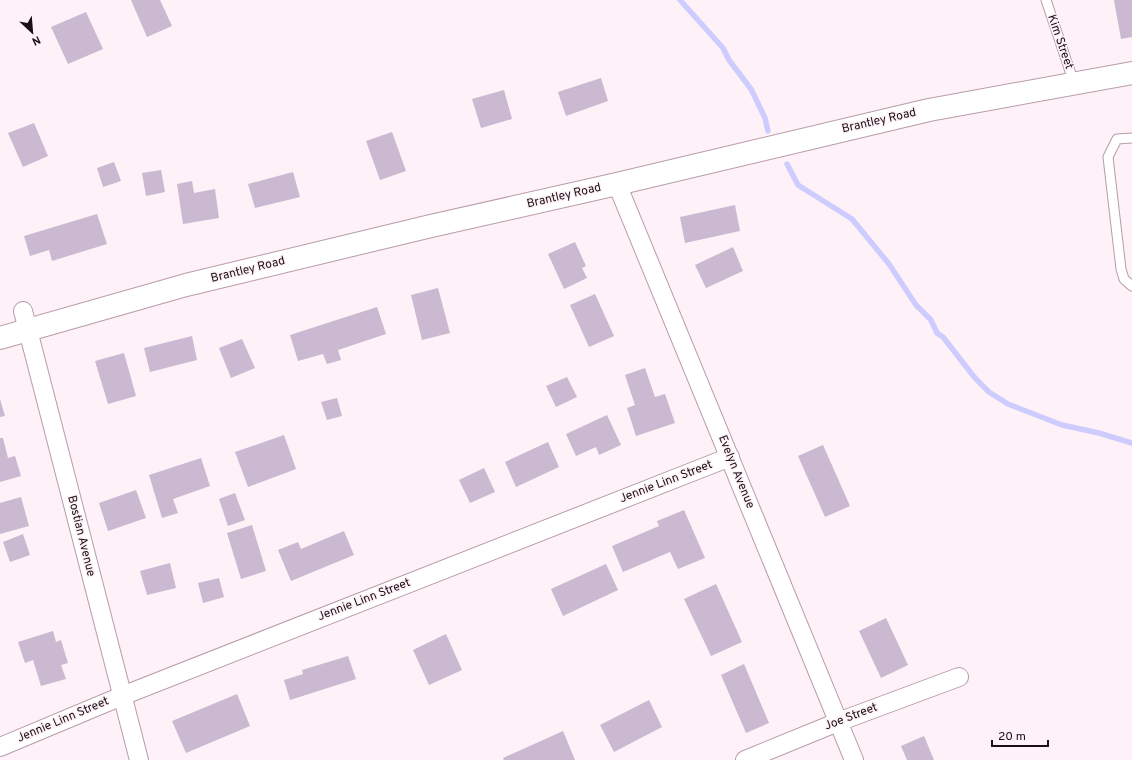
<svg xmlns="http://www.w3.org/2000/svg" width="1132" height="760" viewBox="0 0 1132 760" font-family="Overpass,sans-serif">
<style>
.lines{fill:none;stroke-linecap:round;stroke-linejoin:round}
.stream{stroke:#ceccfe;stroke-width:5.5}
.building{fill:#cab9d0}
.service-casing{stroke:#b89ca9;stroke-width:11}
.minor-casing{stroke:#b89ca9;stroke-width:20}
.tertiary-casing{stroke:#b89ca9;stroke-width:24}
.service{stroke:#fff;stroke-width:9}
.minor{stroke:#fff;stroke-width:18}
.tertiary{stroke:#fff;stroke-width:22}
.labels{text-anchor:middle;dominant-baseline:central;stroke-width:3;stroke-linejoin:round;paint-order:stroke}
.street-label{font-size:12px;fill:#190f14;stroke:#fef1f7}
</style>
<rect width="100%" height="100%" fill="#fef1f7"/>
<g class="lines">
<g class="stream">
<polyline points="680,0 723,48 729,60 751,89 765,118 768,131"/>
<polyline points="787,164 798,185 852,219 889,264 916,305 931,320 937,333 943,337 975,378 989,392 1008,404 1062,425 1099,433 1132,443"/>
</g>
</g>
<g class="building">
<polygon points="131,0 160,0 172,26 147,37"/>
<polygon points="1114,0 1132,0 1132,37 1121,39"/>
<polygon points="86,12 103,49 68,64 51,27"/>
<polygon points="601,78 608,101 566,116 558,92"/>
<polygon points="504,90 512,119 481,128 472,99"/>
<polygon points="34,123 48,156 23,167 8,133"/>
<polygon points="392,132 406,171 380,180 366,141"/>
<polygon points="114,162 121,181 103,187 97,168"/>
<polygon points="161,170 165,192 146,196 142,173"/>
<polygon points="293,172 300,197 255,208 248,184"/>
<polygon points="192,181 194,193 215,189 219,218 183,224 177,184"/>
<polygon points="735,205 740,231 685,243 680,217"/>
<polygon points="97,214 107,244 52,261 49,250 30,256 24,236"/>
<polygon points="575,242 586,266 582,268 587,278 564,289 548,254"/>
<polygon points="733,247 743,271 706,288 695,265"/>
<polygon points="438,288 450,333 422,340 411,295"/>
<polygon points="595,294 614,336 589,347 570,305"/>
<polygon points="377,307 386,334 338,350 341,360 327,364 323,354 298,361 290,335"/>
<polygon points="192,336 197,360 150,372 144,348"/>
<polygon points="242,339 255,368 231,378 219,348"/>
<polygon points="124,353 136,396 108,404 95,361"/>
<polygon points="645,368 655,397 665,394 675,423 636,436 627,408 635,405 625,375"/>
<polygon points="567,377 577,397 556,407 546,386"/>
<polygon points="337,398 342,416 327,420 321,402"/>
<polygon points="0,399 5,416 0,417"/>
<polygon points="607,415 621,445 599,455 596,447 576,456 566,434"/>
<polygon points="284,435 296,469 248,487 235,452"/>
<polygon points="0,438 3,438 8,458 15,456 21,476 0,482"/>
<polygon points="548,442 559,467 516,487 505,462"/>
<polygon points="823,445 850,506 825,517 798,456"/>
<polygon points="201,458 210,486 173,499 178,513 162,518 149,475"/>
<polygon points="484,468 495,492 470,503 459,480"/>
<polygon points="136,490 146,518 108,531 99,503"/>
<polygon points="235,493 245,520 228,526 219,499"/>
<polygon points="21,497 29,526 0,534 0,503"/>
<polygon points="684,510 705,558 678,569 670,552 623,572 612,546 659,526 657,521"/>
<polygon points="252,525 266,571 241,579 227,533"/>
<polygon points="344,531 354,555 291,581 278,550 298,542 301,549"/>
<polygon points="23,534 30,555 10,562 3,542"/>
<polygon points="170,563 176,588 147,595 140,571"/>
<polygon points="606,564 618,590 563,616 551,589"/>
<polygon points="219,578 224,597 203,603 198,583"/>
<polygon points="716,584 742,642 711,656 684,599"/>
<polygon points="886,618 908,665 881,678 859,631"/>
<polygon points="53,631 56,642 61,640 68,663 61,665 66,679 41,686 33,660 25,663 18,642"/>
<polygon points="446,634 462,670 429,685 413,650"/>
<polygon points="348,656 356,679 290,700 284,680 303,674 302,670"/>
<polygon points="744,664 769,723 746,733 721,675"/>
<polygon points="237,694 250,726 186,753 172,721"/>
<polygon points="649,700 662,727 614,752 600,725"/>
<polygon points="563,731 575,760 504,760 503,758"/>
<polygon points="924,736 934,760 907,760 901,746"/>
</g>
<g class="lines">
<defs>
<g id="service">
<polyline points="1046,0 1074,83"/>
<polyline points="1132,138 1117,139 1108,157 1121,269 1124,279 1132,286"/>
</g>
<g id="minor">
<polyline points="617,184 854,760"/>
<polyline points="23,311 139,760"/>
<polyline points="0,747 122,696 730,457"/>
<polyline points="745,760 838,722 959,677"/>
</g>
<polyline id="tertiary" points="0,338 186,285 431,226 617,184 929,110 1132,73"/>
</defs>
<use href="#service" class="service-casing"/>
<use href="#minor" class="minor-casing"/>
<use href="#tertiary" class="tertiary-casing"/>
<use href="#service" class="service"/>
<use href="#minor" class="minor"/>
<use href="#tertiary" class="tertiary"/>
</g>
<g class="labels">
<g class="street-label">
<text transform="translate(1060 42) rotate(71)">Kim Street</text>
<text transform="translate(879 121) rotate(-13)">Brantley Road</text>
<text transform="translate(564 196) rotate(-13)">Brantley Road</text>
<text transform="translate(248 270) rotate(-14)">Brantley Road</text>
<text transform="translate(736 472) rotate(68)">Evelyn Avenue</text>
<text transform="translate(666 482) rotate(-21)">Jennie Linn Street</text>
<text transform="translate(81 536) rotate(76)">Bostian Avenue</text>
<text transform="translate(364 600) rotate(-21)">Jennie Linn Street</text>
<text transform="translate(851 717) rotate(-21)">Joe Street</text>
<text transform="translate(63 720) rotate(-23)">Jennie Linn Street</text>
</g>
</g>
<g transform="translate(32 32) rotate(154)" stroke="#fef1f7" stroke-width="3" paint-order="stroke">
<path d="M0-3L7 15L0 10L-7 15Z" fill="#190f14"/>
<text y="-6" font-size="11" font-weight="bold" text-anchor="middle" fill="#190f14">N</text>
</g>
<path d="M992 740v6h56v-6" fill="none" stroke="#190f14" stroke-width="2"/>
<text x="998" y="740" font-size="12" fill="#190f14" stroke="#fef1f7" stroke-width="3" paint-order="stroke">20 m</text>
</svg>
